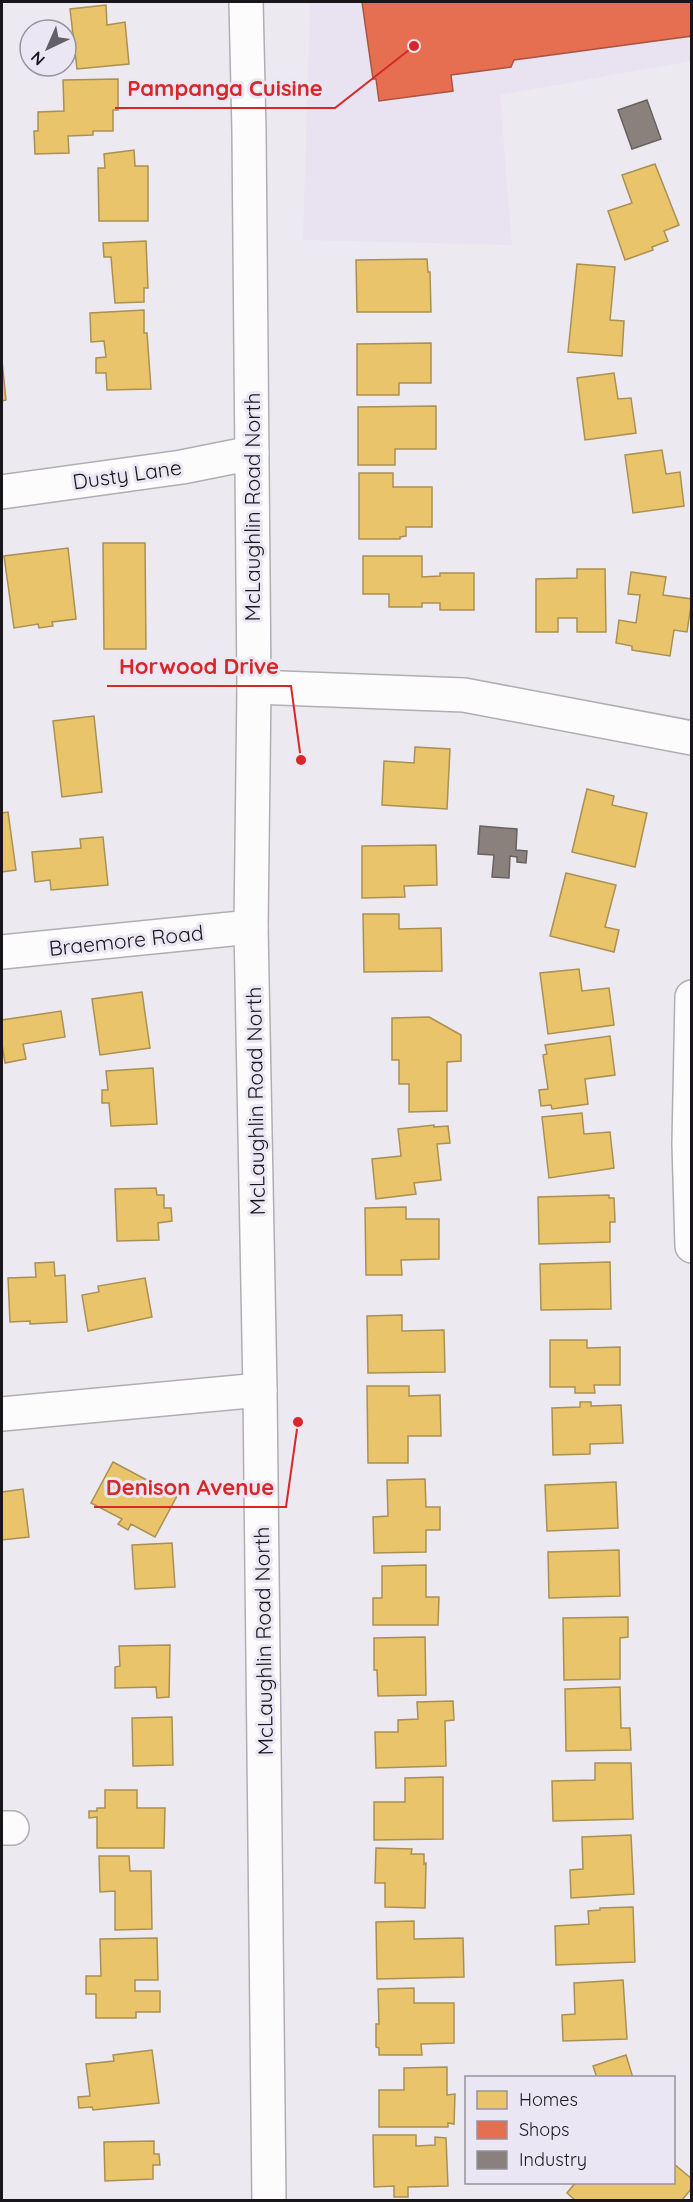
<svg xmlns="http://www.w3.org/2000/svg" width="693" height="2202" viewBox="0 0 693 2202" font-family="Quicksand,sans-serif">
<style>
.built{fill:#e8e2f1}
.homes{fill:#e9c46a;stroke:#aa9052;stroke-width:1.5}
.shops{fill:#e76f51;stroke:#a95441;stroke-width:1.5}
.industry{fill:#8a817c;stroke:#68615f;stroke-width:1.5}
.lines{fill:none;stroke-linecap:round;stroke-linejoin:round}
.minor-casing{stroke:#b0aeb3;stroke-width:36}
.major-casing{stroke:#b0aeb3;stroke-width:36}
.minor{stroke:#fcfcfd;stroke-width:33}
.major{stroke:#fcfcfd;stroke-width:33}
.labels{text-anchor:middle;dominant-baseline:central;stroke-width:6;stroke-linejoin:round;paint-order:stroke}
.street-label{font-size:21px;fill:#18161b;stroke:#ebe6f4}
.leader{fill:none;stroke:#d62828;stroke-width:2}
.callout-dot{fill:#d62828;stroke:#ebe6f4;stroke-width:2}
.callout-label{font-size:22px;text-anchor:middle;font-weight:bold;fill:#d62828;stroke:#ebe6f4;stroke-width:6;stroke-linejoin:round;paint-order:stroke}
</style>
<rect width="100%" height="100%" fill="#eceaf0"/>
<polygon class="built" points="310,2 691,2 691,61 500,95 512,245 303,240"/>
<g class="homes">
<polygon points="106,5 107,25 125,22 129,64 77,69 70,9"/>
<polygon points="118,79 118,110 113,110 113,131 93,131 93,135 68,136 69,153 35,154 34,131 38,131 38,112 64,111 63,80"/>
<polygon points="134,150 135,166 148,166 148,221 99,221 98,168 105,168 104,154"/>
<polygon points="655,164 679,225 664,231 668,241 652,247 653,250 625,260 608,211 632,203 622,175"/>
<polygon points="146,241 148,288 144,288 144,302 115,303 111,257 104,257 103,243"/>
<polygon points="427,259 428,272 430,272 431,312 357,312 356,260"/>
<polygon points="577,264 615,267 610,320 624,321 622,356 568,352"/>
<polygon points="144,310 144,333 147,333 151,389 107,390 106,373 96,373 96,358 106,357 104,341 91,342 90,313"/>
<polygon points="431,343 431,383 399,383 399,395 357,395 357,344"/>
<polygon points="2,361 6,400 2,401"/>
<polygon points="614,373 618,399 631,398 636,433 585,440 577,378"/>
<polygon points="436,406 436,449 395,449 395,465 358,465 358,407"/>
<polygon points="662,450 666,474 680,472 684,506 633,513 625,455"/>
<polygon points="359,473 393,473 393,487 432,487 432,527 406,527 406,536 400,537 400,539 359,539"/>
<polygon points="103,543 145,543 146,649 104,649"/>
<polygon points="68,548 76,619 52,622 53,626 39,628 38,624 14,628 4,556"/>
<polygon points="363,556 422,556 422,577 440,576 440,573 474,573 474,610 440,610 440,603 422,603 422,607 389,607 389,594 363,594"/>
<polygon points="577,569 605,569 606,632 577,632 577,618 558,618 558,632 536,632 536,579 577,578"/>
<polygon points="631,572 666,577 663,595 692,599 687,632 674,630 670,656 632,650 632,646 616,643 619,620 636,623 640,595 628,594"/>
<polygon points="94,716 102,792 62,797 53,721"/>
<polygon points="415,747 450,749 447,809 382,805 384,761 414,763"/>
<polygon points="587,789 614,796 612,805 647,813 635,867 572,852"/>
<polygon points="8,812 16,870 2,872 2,813"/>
<polygon points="103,837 108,885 51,890 50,880 35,882 32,852 81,848 80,839"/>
<polygon points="436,845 437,885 404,886 405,897 362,898 362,846"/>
<polygon points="566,873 616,885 605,927 619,930 614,952 550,936"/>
<polygon points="363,914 399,914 399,929 441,928 442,971 364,972"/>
<polygon points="579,969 582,991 609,988 614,1025 548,1034 540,973"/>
<polygon points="142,992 150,1048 100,1055 92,999"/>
<polygon points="61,1011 65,1037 23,1044 26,1059 5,1063 2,1044 2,1020"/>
<polygon points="429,1017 461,1035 461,1061 447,1062 447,1111 409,1112 409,1084 399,1084 399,1060 392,1060 392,1018"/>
<polygon points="610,1036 615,1075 585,1079 588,1104 552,1109 551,1105 541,1106 539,1090 548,1089 543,1055 547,1054 545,1045"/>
<polygon points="153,1068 157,1124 111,1126 109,1103 102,1103 102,1090 108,1090 106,1071"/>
<polygon points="582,1113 584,1134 610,1132 614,1168 549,1178 542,1117"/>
<polygon points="434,1125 434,1127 448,1126 450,1143 437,1144 441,1180 414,1183 416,1194 376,1199 372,1159 401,1156 398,1129"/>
<polygon points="156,1188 157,1195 164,1195 164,1208 171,1208 172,1221 158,1223 159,1240 117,1241 115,1189"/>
<polygon points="609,1195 609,1198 614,1198 615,1222 610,1222 610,1242 539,1244 538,1197"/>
<polygon points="406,1207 406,1219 439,1219 439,1259 401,1260 402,1275 366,1275 365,1208"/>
<polygon points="54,1262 55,1276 65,1275 67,1322 30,1324 30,1321 10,1322 8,1278 36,1277 35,1263"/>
<polygon points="610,1262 611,1309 541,1310 540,1264"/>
<polygon points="145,1278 152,1317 88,1331 82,1295 99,1292 98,1286"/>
<polygon points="402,1315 402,1331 444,1330 445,1372 368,1373 367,1316"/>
<polygon points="550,1340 587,1340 587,1348 620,1347 620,1385 594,1385 595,1393 575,1393 575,1387 550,1387"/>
<polygon points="367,1386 409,1386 409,1396 440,1395 441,1436 408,1436 408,1463 368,1463"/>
<polygon points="580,1402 591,1402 591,1406 621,1405 623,1443 590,1444 590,1454 553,1455 552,1408 580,1407"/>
<polygon points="113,1462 177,1496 155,1537 131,1524 128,1530 118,1524 122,1519 91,1503"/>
<polygon points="425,1479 426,1507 440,1507 440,1530 426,1530 426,1552 374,1553 373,1517 388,1516 387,1480"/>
<polygon points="616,1482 618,1528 547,1531 545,1485"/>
<polygon points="23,1489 29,1537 2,1540 2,1492"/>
<polygon points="172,1543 175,1587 135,1589 132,1545"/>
<polygon points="619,1550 620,1596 549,1598 548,1552"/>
<polygon points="426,1565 426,1597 439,1597 438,1625 373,1625 373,1598 382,1598 382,1566"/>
<polygon points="628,1617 628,1637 620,1638 620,1679 564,1680 563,1618"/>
<polygon points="425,1637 426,1695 378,1696 377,1670 374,1670 374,1638"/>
<polygon points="170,1645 169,1697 157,1698 156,1687 115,1688 115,1667 120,1666 119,1646"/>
<polygon points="620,1687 621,1728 630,1728 631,1750 566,1751 565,1689"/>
<polygon points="453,1701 454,1720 445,1721 446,1766 376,1768 375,1732 398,1732 398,1720 418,1719 417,1702"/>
<polygon points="172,1717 173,1765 133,1766 132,1718"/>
<polygon points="595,1763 631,1763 633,1819 553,1821 552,1781 595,1780"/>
<polygon points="443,1777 443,1839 374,1840 374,1802 405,1802 405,1778"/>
<polygon points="105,1790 137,1790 137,1808 165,1808 164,1848 97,1848 97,1817 89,1818 89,1811 97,1811 97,1808 105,1808"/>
<polygon points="631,1835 634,1894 571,1898 570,1870 583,1869 582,1837"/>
<polygon points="376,1848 412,1849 411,1854 424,1854 424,1864 426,1863 425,1908 385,1907 385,1883 375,1883"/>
<polygon points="99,1856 129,1856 130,1871 151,1871 152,1929 115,1930 115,1891 100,1892"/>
<polygon points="633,1907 635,1962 556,1965 555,1926 589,1924 588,1911 600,1910 600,1908"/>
<polygon points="414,1921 414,1939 463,1938 464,1977 377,1979 376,1922"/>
<polygon points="157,1938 158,1980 135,1980 135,1991 160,1991 160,2012 136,2012 136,2018 96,2018 96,1994 86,1994 86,1976 101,1976 100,1939"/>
<polygon points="623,1980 627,2039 563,2041 562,2015 575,2014 574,1983"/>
<polygon points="414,1988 414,2003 454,2003 454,2043 421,2044 422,2055 379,2055 379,2048 376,2047 376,2024 379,2024 378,1989"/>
<polygon points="152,2050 159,2103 93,2110 92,2107 79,2108 78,2097 90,2096 86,2064 114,2061 113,2055"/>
<polygon points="626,2055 633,2078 597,2078 593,2066"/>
<polygon points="447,2067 447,2095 455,2094 454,2124 448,2123 448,2127 379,2127 379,2090 404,2090 404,2068"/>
<polygon points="373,2135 416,2135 416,2146 435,2145 435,2137 446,2138 448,2186 408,2187 408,2197 394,2197 394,2186 374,2187"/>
<polygon points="154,2141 154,2154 159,2154 160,2165 153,2165 153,2179 105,2181 104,2142"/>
<polygon points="674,2164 692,2179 692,2188 682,2200 575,2200 567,2193 576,2182 674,2182"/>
</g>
<polygon class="shops" points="362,2 692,2 692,36 514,60 511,67 451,75 453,91 379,101 376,79 373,79"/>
<g class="industry">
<polygon points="647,100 661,139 632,149 618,110"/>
<polygon points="480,826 517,829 516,850 527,851 526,863 517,862 517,857 510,856 509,878 492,877 494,855 478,854"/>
</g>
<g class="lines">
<defs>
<g id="minor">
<polyline points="2,492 182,467 252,453"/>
<polyline points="254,687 464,695 692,738"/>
<polyline points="2,952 251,927"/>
<polyline points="692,997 689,1144 692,1246"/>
<polyline points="2,1414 260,1390"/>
<polyline points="2,1828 12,1828"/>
</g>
<polyline id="major" points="246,2 249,131 254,687 251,927 260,1390 269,2200"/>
</defs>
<use href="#minor" class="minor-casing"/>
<use href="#major" class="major-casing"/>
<use href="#minor" class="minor"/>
<use href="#major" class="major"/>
</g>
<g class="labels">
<g class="street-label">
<text transform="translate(127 474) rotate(-8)">Dusty Lane</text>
<text transform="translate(252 507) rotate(-90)">McLaughlin Road North</text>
<text transform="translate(126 940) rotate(-6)">Braemore Road</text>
<text transform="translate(255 1101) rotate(-91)">McLaughlin Road North</text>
<text transform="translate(263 1641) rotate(-91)">McLaughlin Road North</text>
</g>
</g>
<path class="leader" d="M414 46L335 108H115M301 760L291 686H107M298 1422L286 1507H94"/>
<g class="callout-dot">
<circle cx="414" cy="46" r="6"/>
<circle cx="301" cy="760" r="6"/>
<circle cx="298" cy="1422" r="6"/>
</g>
<g class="callout-label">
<text x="225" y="96">Pampanga Cuisine</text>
<text x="199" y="674">Horwood Drive</text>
<text x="190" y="1495">Denison Avenue</text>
</g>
<rect width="693" height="2202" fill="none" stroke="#18161b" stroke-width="6"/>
<rect x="465" y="2076" width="210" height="108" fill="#ebe6f4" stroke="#97939d" stroke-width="1.5"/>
<rect x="477" y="2091" width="30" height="18" fill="#e9c46a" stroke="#97939d" stroke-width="1.5"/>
<text x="519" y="2106" font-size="18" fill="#18161b">Homes</text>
<rect x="477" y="2121" width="30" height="18" fill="#e76f51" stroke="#97939d" stroke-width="1.5"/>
<text x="519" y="2136" font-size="18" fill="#18161b">Shops</text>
<rect x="477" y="2151" width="30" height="18" fill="#8a817c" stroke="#97939d" stroke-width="1.5"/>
<text x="519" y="2166" font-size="18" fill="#18161b">Industry</text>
<g transform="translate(48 48) rotate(224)"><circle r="28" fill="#ebe6f4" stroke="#97939d" stroke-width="1.5"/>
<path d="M0-4.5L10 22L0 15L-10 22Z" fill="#626066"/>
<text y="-9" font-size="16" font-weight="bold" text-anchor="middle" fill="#18161b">N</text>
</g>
</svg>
